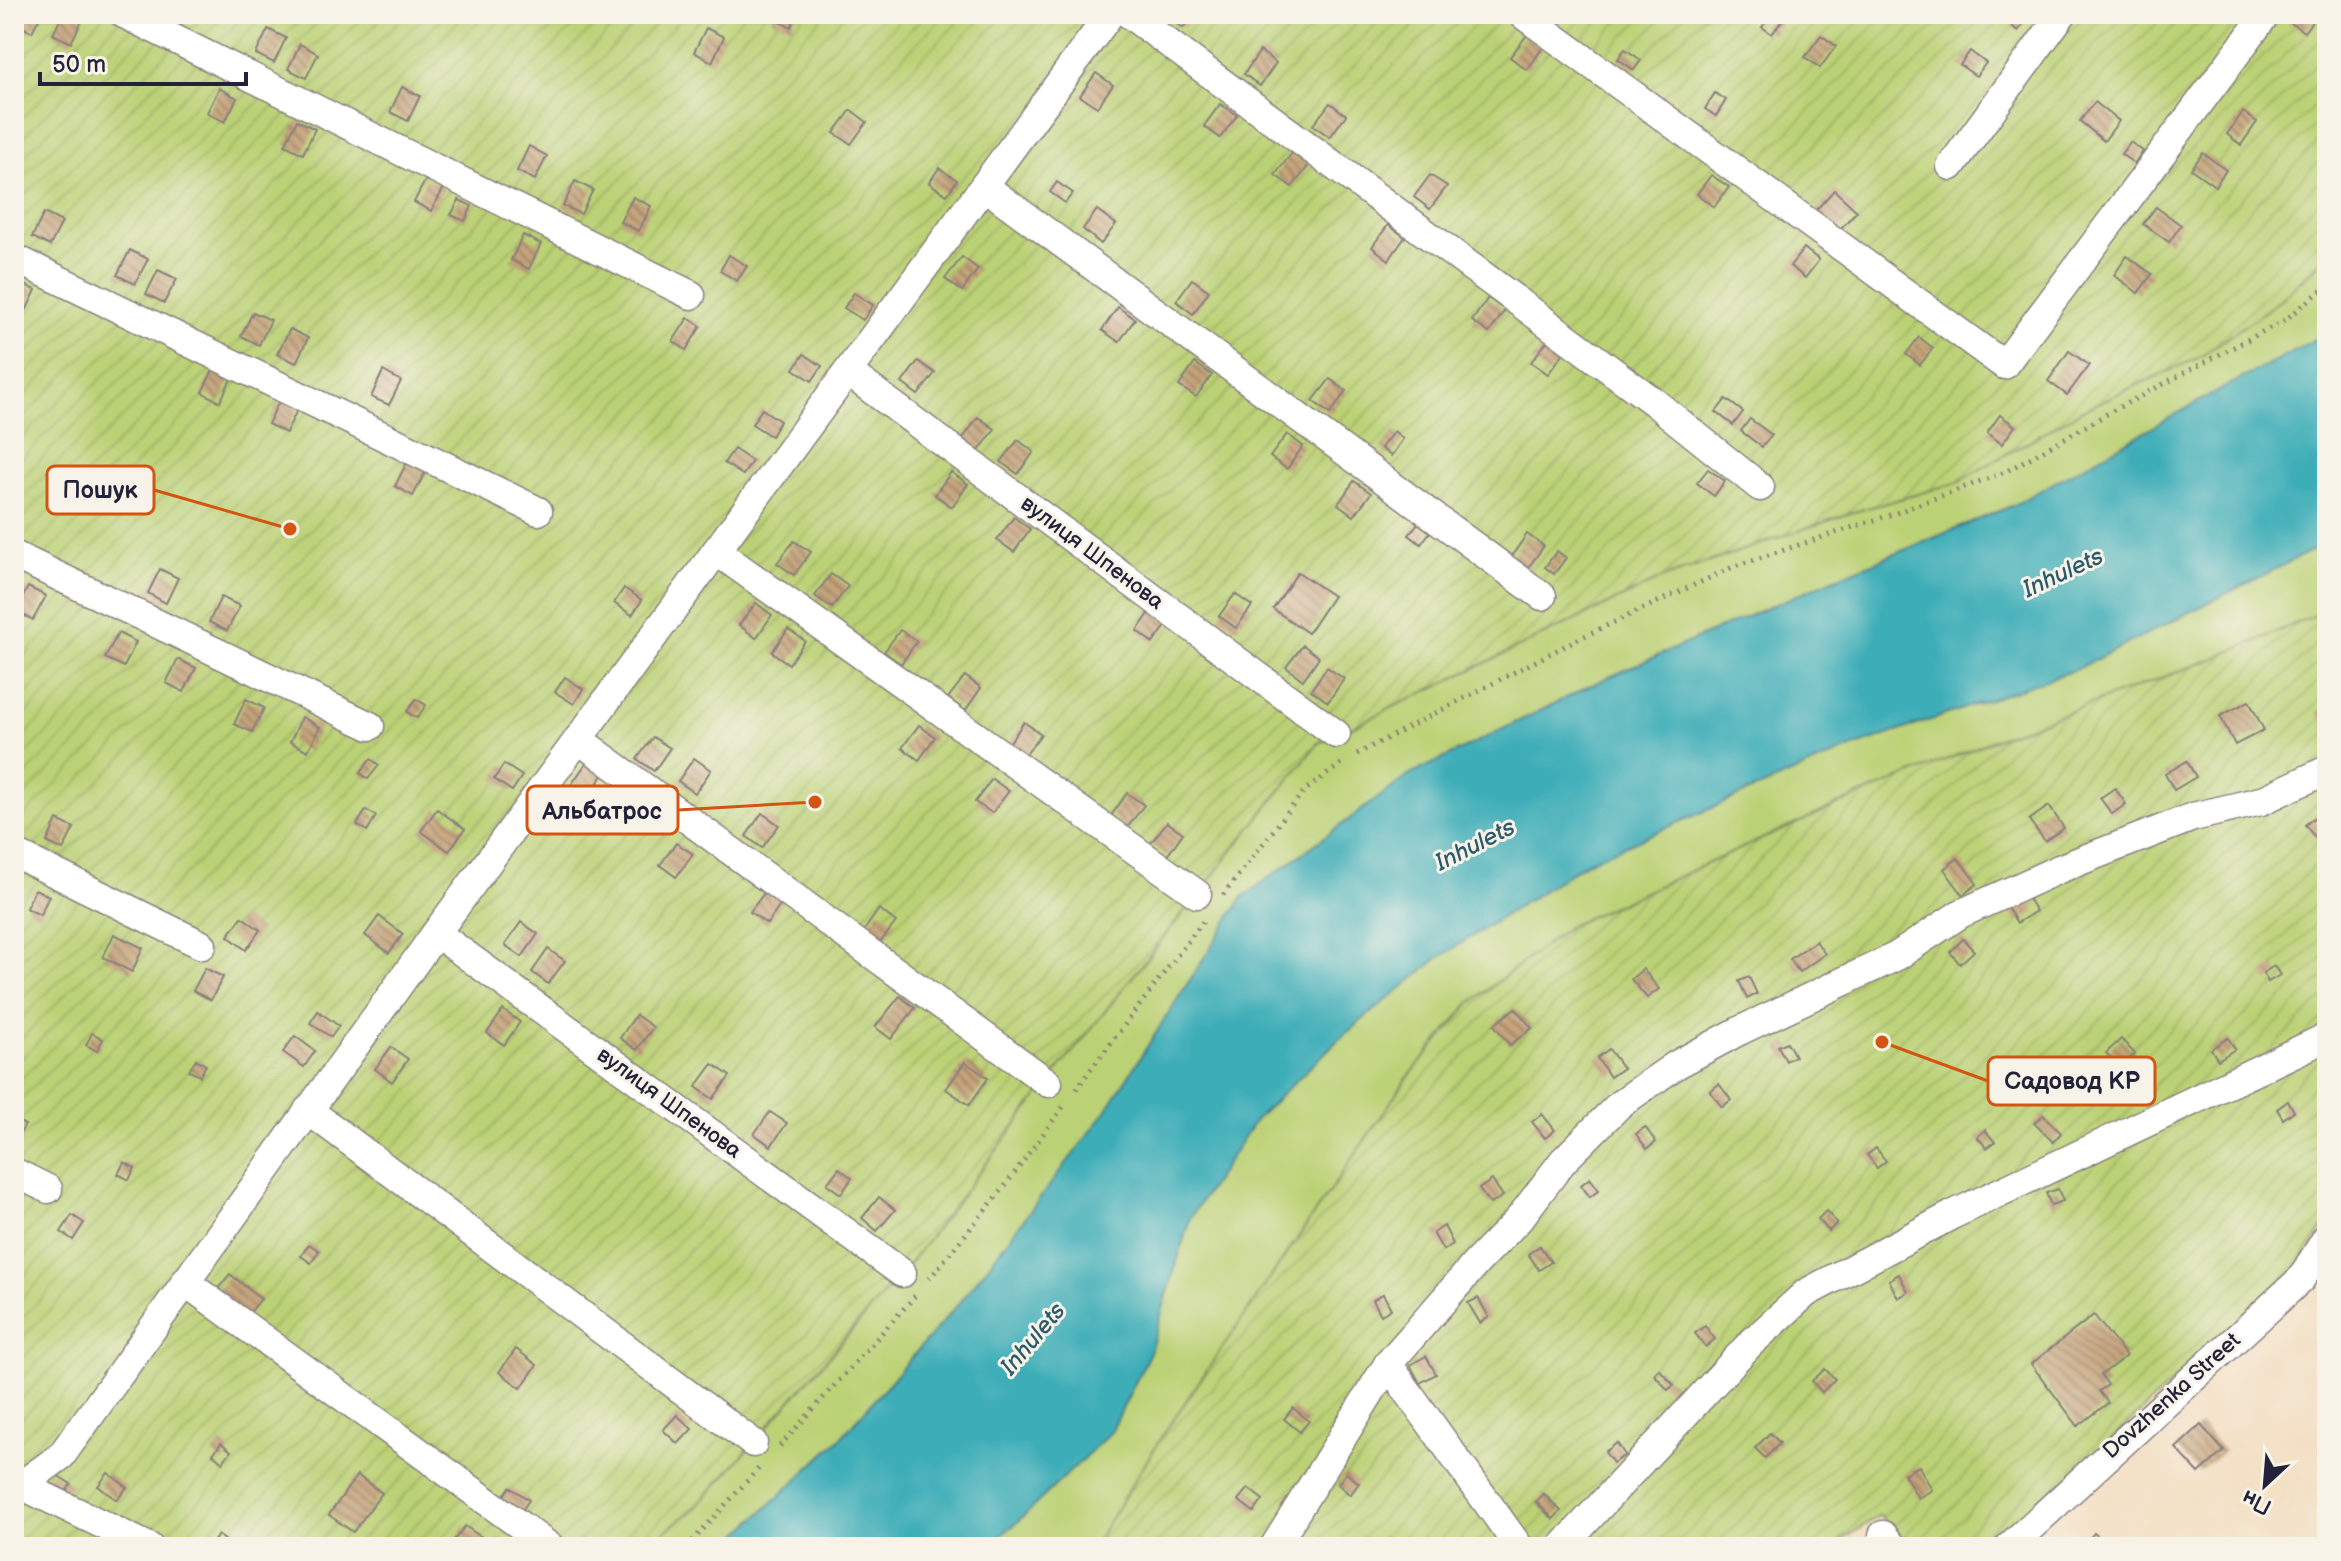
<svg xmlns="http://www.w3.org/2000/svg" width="2341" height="1561" viewBox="0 0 2341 1561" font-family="'Balsamiq Sans',sans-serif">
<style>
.green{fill:#bbd175;stroke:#6e7a58;stroke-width:2}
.garden{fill:url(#garden-furrows);stroke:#6e7a58;stroke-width:2}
.water{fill:#3cadb8;stroke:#2f687a;stroke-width:2}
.building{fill:url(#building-back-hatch)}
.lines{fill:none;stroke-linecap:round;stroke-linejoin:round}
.minor-casing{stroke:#8a807d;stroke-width:31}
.path{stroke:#8a807d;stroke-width:5;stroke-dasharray:2 6;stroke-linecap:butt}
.minor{stroke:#fff;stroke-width:28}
.labels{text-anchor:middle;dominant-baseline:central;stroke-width:6;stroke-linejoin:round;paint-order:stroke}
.street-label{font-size:22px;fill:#22223b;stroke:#f7f3e8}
.water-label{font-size:24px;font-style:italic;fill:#2c5a6d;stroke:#f7f3e8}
.leader{fill:none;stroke:#d45411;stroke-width:3}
.callout-dot{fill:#d45411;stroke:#f7f3e8;stroke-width:3}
.callout{fill:#f7f3e8;stroke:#d45411;stroke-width:3}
.callout-label{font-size:24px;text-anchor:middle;font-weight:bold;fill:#22223b}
</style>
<defs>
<pattern id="garden-furrows" width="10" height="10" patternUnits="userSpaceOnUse" patternTransform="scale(2)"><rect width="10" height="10" fill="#bbd175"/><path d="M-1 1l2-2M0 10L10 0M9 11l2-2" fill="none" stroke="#a0b366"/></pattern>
<pattern id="building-back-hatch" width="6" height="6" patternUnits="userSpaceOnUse" patternTransform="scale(2)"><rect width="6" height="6" fill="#c4a27a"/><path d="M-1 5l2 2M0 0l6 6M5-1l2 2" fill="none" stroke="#9f8465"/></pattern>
</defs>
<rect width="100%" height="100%" fill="#f7f3e8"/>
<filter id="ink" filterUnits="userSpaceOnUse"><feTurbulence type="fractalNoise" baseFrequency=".0125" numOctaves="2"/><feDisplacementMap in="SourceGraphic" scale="16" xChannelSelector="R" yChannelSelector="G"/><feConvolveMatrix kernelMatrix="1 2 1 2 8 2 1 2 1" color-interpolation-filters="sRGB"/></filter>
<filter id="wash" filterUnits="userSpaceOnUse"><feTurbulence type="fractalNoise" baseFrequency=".006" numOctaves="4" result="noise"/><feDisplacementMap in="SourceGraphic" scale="32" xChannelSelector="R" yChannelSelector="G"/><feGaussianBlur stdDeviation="1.8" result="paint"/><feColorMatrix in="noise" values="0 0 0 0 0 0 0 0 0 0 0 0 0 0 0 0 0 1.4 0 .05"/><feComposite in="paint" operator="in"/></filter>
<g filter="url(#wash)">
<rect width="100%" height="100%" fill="#f3ddbf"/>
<g class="green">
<polygon points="2327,257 2327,333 2207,397 2014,505 1831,580 1598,682 1408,776 1243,897 1104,1115 961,1301 840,1439 725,1547 645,1547 699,1505 902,1273 1048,1083 1318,743 1665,577 1850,513 1956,483 2088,407 2200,357 2276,303"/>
<polygon points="2327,543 2327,610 2216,658 2003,736 1840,804 1571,925 1469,1004 1406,1080 1164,1433 1093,1547 987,1547 1015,1524 1111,1432 1150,1352 1190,1218 1256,1119 1339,1039 1437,959 1587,862 1853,747 2077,669"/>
</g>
<g class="garden">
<polygon points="14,14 2327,14 2327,257 2276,303 2200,357 2088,407 1956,483 1850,513 1665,577 1318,743 1048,1083 902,1273 699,1505 645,1547 22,1547 14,1544"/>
<polygon points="2327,610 2327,1221 2296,1269 1994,1547 1907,1547 1880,1515 1832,1547 1744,1547 1724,1542 1721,1547 1093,1547 1164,1433 1406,1080 1469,1004 1571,925 1840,804 2003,736 2216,658"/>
</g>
<polygon class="water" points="2327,333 2327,543 2077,669 1853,747 1587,862 1437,959 1339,1039 1256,1119 1190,1218 1150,1352 1111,1432 1015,1524 987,1547 725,1547 840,1439 961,1301 1104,1114 1243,897 1408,776 1598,682 1831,580 2014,505 2207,397"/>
<g id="blocks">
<g class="building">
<polygon points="18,14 41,14 32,32 14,23"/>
<polygon points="63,14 74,14 83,19 71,43 53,34"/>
<polygon points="162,14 187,14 182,24"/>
<polygon points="775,14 797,14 791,27 772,19"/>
<polygon points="1168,14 1193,14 1183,28 1166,16"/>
<polygon points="1772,14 1776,14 1783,19 1772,34 1762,27"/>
<polygon points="2013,14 2031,14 2018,31 2007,22"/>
<polygon points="2293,14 2313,14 2316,16 2304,32 2288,21"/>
<polygon points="706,28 724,37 712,62 694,52"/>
<polygon points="268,29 286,38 274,63 256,54"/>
<polygon points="1527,35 1543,47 1527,70 1510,57"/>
<polygon points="1821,35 1836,46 1820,68 1805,57"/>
<polygon points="300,44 318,54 306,78 288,69"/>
<polygon points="1625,49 1641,60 1634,70 1618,59"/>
<polygon points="1260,51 1276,63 1260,86 1244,74"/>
<polygon points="1970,51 1986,63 1976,76 1960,65"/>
<polygon points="1096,73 1113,85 1097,107 1080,96"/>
<polygon points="402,87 420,96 408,121 390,112"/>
<polygon points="219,88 237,98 225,122 207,113"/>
<polygon points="1715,93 1726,100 1716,116 1705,109"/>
<polygon points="2095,102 2119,121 2104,141 2080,121"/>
<polygon points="1330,103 1346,115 1330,137 1313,125"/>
<polygon points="1220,104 1237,115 1220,138 1204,126"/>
<polygon points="851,110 867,122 851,144 834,133"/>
<polygon points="2243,112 2257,122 2241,145 2227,134"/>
<polygon points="297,120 315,129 303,154 285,145"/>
<polygon points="2130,142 2143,151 2135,164 2121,154"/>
<polygon points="529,146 547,156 535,180 517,171"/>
<polygon points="1292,153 1309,165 1292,187 1275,175"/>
<polygon points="2203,153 2226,170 2215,186 2191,169"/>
<polygon points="939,168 957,180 947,195 929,183"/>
<polygon points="1430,175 1447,186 1430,209 1414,197"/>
<polygon points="1711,175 1729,187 1714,207 1697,194"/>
<polygon points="426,179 444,188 431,211 414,202"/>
<polygon points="575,181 593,190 581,214 563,206"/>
<polygon points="1057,182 1073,193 1065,203 1050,192"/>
<polygon points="1834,190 1857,211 1839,230 1816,210"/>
<polygon points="633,197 651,206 639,231 620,222"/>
<polygon points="459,200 472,206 465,221 451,215"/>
<polygon points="2156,207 2181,225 2169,242 2143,224"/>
<polygon points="1097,210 1116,224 1101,244 1083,229"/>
<polygon points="44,213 62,222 50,246 32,237"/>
<polygon points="1388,225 1405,237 1389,260 1372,247"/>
<polygon points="523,235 541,244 529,269 511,260"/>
<polygon points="1804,248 1819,260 1805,278 1790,266"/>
<polygon points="130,250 148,259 135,284 117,275"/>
<polygon points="729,255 747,266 737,281 720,271"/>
<polygon points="2127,256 2152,274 2138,293 2114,275"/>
<polygon points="962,257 978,269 962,291 945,279"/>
<polygon points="158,270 177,279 164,303 146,294"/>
<polygon points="1192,279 1209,291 1193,314 1176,301"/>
<polygon points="18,282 36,290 24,315 14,310 14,289"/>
<polygon points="854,293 873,305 863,320 844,308"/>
<polygon points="1488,298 1505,310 1489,333 1472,321"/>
<polygon points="1118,307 1135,319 1119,342 1102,330"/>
<polygon points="253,312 271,320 259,345 241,336"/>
<polygon points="688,318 701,326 686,350 673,341"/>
<polygon points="290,329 308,338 296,363 277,354"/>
<polygon points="1919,337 1933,348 1920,365 1906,354"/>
<polygon points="1548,340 1565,351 1548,374 1531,362"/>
<polygon points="2069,351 2089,365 2067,395 2048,381"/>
<polygon points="804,354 822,366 812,381 794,369"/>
<polygon points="918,361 935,373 918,395 902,383"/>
<polygon points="1195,363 1212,375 1196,397 1179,386"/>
<polygon points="214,368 232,377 220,402 202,392"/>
<polygon points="383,371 401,381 389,405 371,397"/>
<polygon points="1330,379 1346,391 1330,414 1313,401"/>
<polygon points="280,399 298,408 286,433 268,424"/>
<polygon points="1726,399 1743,412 1733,425 1716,412"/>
<polygon points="762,409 780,421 771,436 752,424"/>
<polygon points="2000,415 2015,426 2002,444 1987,433"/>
<polygon points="978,417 995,429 978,452 962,440"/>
<polygon points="1750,419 1772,435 1762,447 1741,431"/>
<polygon points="1394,431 1403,439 1391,456 1381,448"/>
<polygon points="1287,434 1303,446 1287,469 1270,457"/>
<polygon points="1018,440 1034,452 1018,474 1001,462"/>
<polygon points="734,449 752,461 743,475 724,463"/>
<polygon points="407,462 426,471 413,496 395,486"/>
<polygon points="1708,469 1725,481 1714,496 1697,483"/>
<polygon points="951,472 968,484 952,507 935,495"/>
<polygon points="1354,481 1371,493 1354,516 1338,504"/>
<polygon points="1014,517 1030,529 1014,552 997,540"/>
<polygon points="1418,523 1430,532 1421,544 1409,535"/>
<polygon points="1527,534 1544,546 1527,569 1511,557"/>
<polygon points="794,541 811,552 794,575 777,563"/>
<polygon points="1557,551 1566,558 1554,574 1545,567"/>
<polygon points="160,569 178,578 166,603 148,593"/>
<polygon points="1298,572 1333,596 1308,633 1273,609"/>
<polygon points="831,574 848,586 832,608 815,596"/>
<polygon points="28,587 46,596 33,620 15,611"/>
<polygon points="624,588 642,600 632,615 614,603"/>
<polygon points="1235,594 1252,606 1236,628 1219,616"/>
<polygon points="221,597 240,606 227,631 209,622"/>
<polygon points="756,603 772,615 756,638 739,625"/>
<polygon points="1153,608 1170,621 1153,643 1137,631"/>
<polygon points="788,629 805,641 789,664 772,652"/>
<polygon points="900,630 917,641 901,664 884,652"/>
<polygon points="118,633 136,642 124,667 105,658"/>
<polygon points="1303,645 1319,657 1303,680 1286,667"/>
<polygon points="178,659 196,668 184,692 166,683"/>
<polygon points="1327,667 1344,679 1328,702 1311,690"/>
<polygon points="965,676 981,688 965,711 948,698"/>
<polygon points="565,677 583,689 574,704 555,692"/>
<polygon points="246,699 264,708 252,732 234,724"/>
<polygon points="416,699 426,705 417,718 407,712"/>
<polygon points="2249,701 2264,730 2235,745 2220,716"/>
<polygon points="2327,708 2327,731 2318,712"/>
<polygon points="302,717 320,727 308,751 290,742"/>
<polygon points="1024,722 1041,734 1024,757 1008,745"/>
<polygon points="919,725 935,737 919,760 902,748"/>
<polygon points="653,737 670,748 654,771 637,759"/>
<polygon points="694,758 711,770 695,793 678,781"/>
<polygon points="371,759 379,765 368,779 360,773"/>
<polygon points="2187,761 2196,777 2174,790 2165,774"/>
<polygon points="587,762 604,774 587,797 571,785"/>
<polygon points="504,764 522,776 512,791 494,779"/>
<polygon points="992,779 1009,791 992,813 975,802"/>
<polygon points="2115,788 2126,804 2112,814 2100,798"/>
<polygon points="1127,793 1144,805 1127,828 1111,816"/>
<polygon points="2049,806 2064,828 2045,841 2029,820"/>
<polygon points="437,809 465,829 449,851 421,831"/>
<polygon points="366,810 376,816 367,831 357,825"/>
<polygon points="762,813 779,825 762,848 746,836"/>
<polygon points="2320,813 2327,822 2327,834 2318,841 2305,825"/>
<polygon points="57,820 74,828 63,850 47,842"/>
<polygon points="1167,822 1183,833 1167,856 1150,844"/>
<polygon points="676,843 693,854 676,877 660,865"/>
<polygon points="1958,858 1977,884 1963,895 1944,869"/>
<polygon points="35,889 49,896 40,915 26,908"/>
<polygon points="767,889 783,901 767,924 750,912"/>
<polygon points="2025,894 2036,911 2017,923 2006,906"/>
<polygon points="879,909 896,922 879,944 863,932"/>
<polygon points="379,916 403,934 389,953 365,935"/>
<polygon points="242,917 260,930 246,950 228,936"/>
<polygon points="521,922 538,934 522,957 505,945"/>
<polygon points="114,934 143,948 132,972 103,957"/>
<polygon points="1963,939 1974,951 1960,964 1950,952"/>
<polygon points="1816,941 1825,954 1799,972 1790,959"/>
<polygon points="548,949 565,961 548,984 532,972"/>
<polygon points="2274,966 2280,975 2268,982 2263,973"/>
<polygon points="205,968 223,977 211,1000 193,991"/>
<polygon points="1643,969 1659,989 1647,998 1631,979"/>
<polygon points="1749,977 1757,994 1747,999 1739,981"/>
<polygon points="900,996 915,1008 891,1039 875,1027"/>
<polygon points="1515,1008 1532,1028 1510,1045 1494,1025"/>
<polygon points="503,1010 520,1022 504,1045 487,1033"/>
<polygon points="318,1011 339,1026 331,1037 310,1023"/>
<polygon points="636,1015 653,1027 637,1050 620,1038"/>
<polygon points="92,1033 103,1039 97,1051 86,1045"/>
<polygon points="295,1036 315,1051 304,1067 283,1052"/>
<polygon points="2228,1038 2235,1049 2218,1060 2211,1049"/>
<polygon points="2121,1039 2135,1054 2121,1068 2106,1053"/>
<polygon points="1787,1042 1795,1056 1786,1061 1778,1046"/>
<polygon points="391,1047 408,1059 392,1082 375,1069"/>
<polygon points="1609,1049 1623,1068 1610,1077 1597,1058"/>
<polygon points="196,1059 206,1065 200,1076 189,1071"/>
<polygon points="965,1062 988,1078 969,1105 946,1089"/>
<polygon points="713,1064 730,1076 713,1099 696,1087"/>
<polygon points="1719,1084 1731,1100 1722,1107 1710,1091"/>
<polygon points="2288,1101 2294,1111 2283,1119 2277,1109"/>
<polygon points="770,1112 787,1123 771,1146 754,1134"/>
<polygon points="1542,1114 1555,1130 1545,1138 1532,1122"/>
<polygon points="2043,1115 2061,1133 2053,1142 2034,1123"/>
<polygon points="17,1121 25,1125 16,1140 14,1139 14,1126"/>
<polygon points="1645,1127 1656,1142 1647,1149 1636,1134"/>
<polygon points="1985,1130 1995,1142 1987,1148 1977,1137"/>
<polygon points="1876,1148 1886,1161 1877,1168 1867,1155"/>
<polygon points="124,1162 135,1168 129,1180 118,1174"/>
<polygon points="839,1168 852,1178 841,1194 827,1184"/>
<polygon points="1590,1178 1599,1190 1590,1197 1581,1185"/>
<polygon points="1492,1180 1503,1196 1490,1204 1479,1189"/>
<polygon points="2058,1189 2063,1201 2051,1205 2046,1193"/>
<polygon points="879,1197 895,1210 877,1231 862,1218"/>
<polygon points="1826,1211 1837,1223 1829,1231 1818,1219"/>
<polygon points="72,1215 84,1223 73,1240 61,1232"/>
<polygon points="1444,1226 1453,1244 1443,1250 1433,1233"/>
<polygon points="309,1244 319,1251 311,1263 301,1256"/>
<polygon points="1540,1246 1551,1262 1539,1270 1528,1254"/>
<polygon points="230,1274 261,1299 247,1316 216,1291"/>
<polygon points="1899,1274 1908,1292 1898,1298 1889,1280"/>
<polygon points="1383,1294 1391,1309 1381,1315 1373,1300"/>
<polygon points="1478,1298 1489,1317 1480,1323 1468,1303"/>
<polygon points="2094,1315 2126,1356 2101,1375 2108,1385 2099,1391 2108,1403 2078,1426 2031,1364"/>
<polygon points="1705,1326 1715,1339 1705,1347 1695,1333"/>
<polygon points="516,1349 537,1365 521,1388 499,1372"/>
<polygon points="1426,1356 1436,1374 1420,1383 1410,1365"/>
<polygon points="1659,1369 1674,1385 1668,1390 1654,1374"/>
<polygon points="1825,1369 1835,1379 1822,1392 1812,1381"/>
<polygon points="1293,1408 1309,1421 1300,1432 1284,1419"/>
<polygon points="677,1415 692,1429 678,1444 663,1430"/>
<polygon points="2201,1425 2224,1451 2199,1473 2176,1448"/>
<polygon points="1770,1433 1780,1443 1765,1458 1755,1448"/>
<polygon points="221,1443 231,1451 223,1462 213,1454"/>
<polygon points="1617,1443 1625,1455 1613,1463 1605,1452"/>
<polygon points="1919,1466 1932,1490 1918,1498 1904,1474"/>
<polygon points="52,1472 71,1484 63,1496 44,1484"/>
<polygon points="108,1473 127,1487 117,1500 98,1486"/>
<polygon points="1346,1473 1359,1483 1350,1495 1338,1484"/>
<polygon points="357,1475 382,1493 353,1532 329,1515"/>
<polygon points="510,1487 529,1500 521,1512 502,1498"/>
<polygon points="1248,1488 1263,1500 1254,1512 1238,1500"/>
<polygon points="1544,1494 1561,1511 1553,1519 1536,1502"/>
<polygon points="465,1526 490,1543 487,1547 449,1547"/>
<polygon points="2094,1533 2111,1547 2083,1547"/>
<polygon points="218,1535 234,1547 210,1547"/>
</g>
</g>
</g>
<g filter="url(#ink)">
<use href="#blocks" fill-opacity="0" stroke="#8a807d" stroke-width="2"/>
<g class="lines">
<defs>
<g id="minor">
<polyline points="124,14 691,295"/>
<polyline points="1129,14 1654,402 1760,487"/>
<polyline points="1522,14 2004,365 2266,14"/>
<polyline points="1951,166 2062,14"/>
<polyline points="984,186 1542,596"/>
<polyline points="14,258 538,511"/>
<polyline points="848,372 1336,734"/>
<polyline points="716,551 1197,894"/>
<polyline points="14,555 370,726"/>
<polyline points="578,739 1048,1083"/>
<polyline points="14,853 202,945"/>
<polyline points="436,933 902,1273"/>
<polyline points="308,1110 753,1443"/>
<polyline points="14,1172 48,1189"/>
<polyline points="185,1282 550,1547"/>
<polyline points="1388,1364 1519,1547"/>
<polyline points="21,1485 149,1547"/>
<polyline points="14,1486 21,1485 61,1456 436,933 1110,14"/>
<polyline points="1883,1535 1893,1547"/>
<polyline points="1274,1547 1388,1364 1477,1262 1519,1219 1563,1161 1620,1104 1676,1065 1739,1031 1897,956 1960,914 2059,869 2193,817 2261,801 2327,770"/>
<polyline points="1562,1547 1750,1344 1806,1293 1952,1215 2327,1037"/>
<polyline points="2009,1547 2301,1279 2327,1237"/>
</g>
</defs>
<use href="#minor" class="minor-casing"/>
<g class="path">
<polyline points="1357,754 1578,639 1735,566 1893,514 2005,472 2114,410 2285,320 2327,286"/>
<polyline points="1223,895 1304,791 1345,761"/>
<polyline points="1076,1089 1205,919"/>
<polyline points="929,1279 1002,1190 1063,1107"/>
<polyline points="780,1446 915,1296"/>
<polyline points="687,1547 759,1468"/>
</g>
<use href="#minor" class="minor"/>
</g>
</g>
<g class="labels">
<g class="street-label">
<text transform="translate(1092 553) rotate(37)">вулиця Шпенова</text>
<text transform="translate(669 1103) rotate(36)">вулиця Шпенова</text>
<text transform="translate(2172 1396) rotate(-42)">Dovzhenka Street</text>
</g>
<g class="water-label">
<text transform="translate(2063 573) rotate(-25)">Inhulets</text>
<text transform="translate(1475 845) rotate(-27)">Inhulets</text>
<text transform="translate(1033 1339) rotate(-50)">Inhulets</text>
</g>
</g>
<path class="leader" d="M290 529L154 490M815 802L678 810M1882 1042L1988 1081"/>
<g class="callout-dot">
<circle cx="290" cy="529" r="8"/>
<circle cx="815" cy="802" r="8"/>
<circle cx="1882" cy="1042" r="8"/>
</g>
<g class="callout">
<rect x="47" y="466" width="107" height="48" rx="8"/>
<rect x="527" y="786" width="151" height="48" rx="8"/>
<rect x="1988" y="1057" width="167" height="48" rx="8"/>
</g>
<g class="callout-label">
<text x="100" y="498">Пошук</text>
<text x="602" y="819">Альбатрос</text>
<text x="2072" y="1089">Садовод КР</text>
</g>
<rect width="2341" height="1561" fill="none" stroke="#f7f3e8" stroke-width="48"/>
<g transform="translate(2265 1485) rotate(206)" stroke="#f7f3e8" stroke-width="6" paint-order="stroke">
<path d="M0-6L14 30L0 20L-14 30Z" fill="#22223b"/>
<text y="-12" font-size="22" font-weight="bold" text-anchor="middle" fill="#22223b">Пн</text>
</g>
<path d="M40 72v12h206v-12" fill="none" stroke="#22223b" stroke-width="4"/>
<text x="52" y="72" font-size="24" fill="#22223b" stroke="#f7f3e8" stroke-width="6" paint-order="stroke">50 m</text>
</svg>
